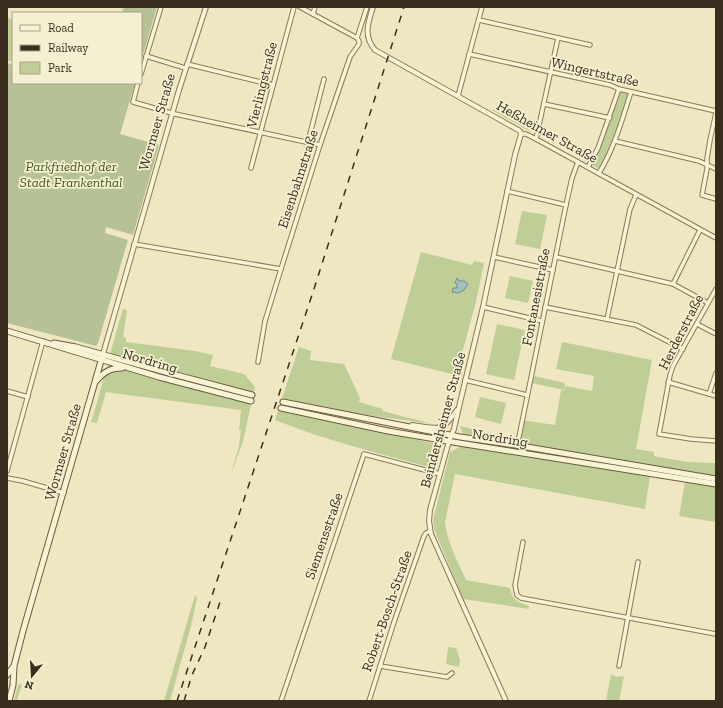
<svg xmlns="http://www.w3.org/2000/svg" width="723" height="708" viewBox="0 0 723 708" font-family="'Zilla Slab',serif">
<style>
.green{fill:#bfcd96}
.cemetery{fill:#b6c295}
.water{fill:#a5c1bd;stroke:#6b908b}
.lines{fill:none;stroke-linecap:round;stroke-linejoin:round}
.minor-casing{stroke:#897959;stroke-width:5.5}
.tertiary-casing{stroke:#897959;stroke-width:6}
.secondary-casing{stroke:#6b5a3c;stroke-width:7}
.minor{stroke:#f9f3d6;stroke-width:3.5}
.tertiary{stroke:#f9f3d6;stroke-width:4}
.secondary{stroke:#f9f3d6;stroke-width:5}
.rail{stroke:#392e1e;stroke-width:1.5;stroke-dasharray:7 7;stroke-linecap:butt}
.labels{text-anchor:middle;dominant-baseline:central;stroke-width:3.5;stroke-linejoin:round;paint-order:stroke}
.street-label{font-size:14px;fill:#392e1e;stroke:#f6f0d2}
.park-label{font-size:14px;font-style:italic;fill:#425524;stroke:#f6f0d2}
</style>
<rect width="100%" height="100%" fill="#efe7c2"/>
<g class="green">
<polygon points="7,18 13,19 13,62 7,60"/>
<path d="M619 91 630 93 614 140 600 169 590 164C603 140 611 116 619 91Z"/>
<polygon points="493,109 531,131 531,132 492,110"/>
<polygon points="522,211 547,215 540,249 515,244"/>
<polygon points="421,252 472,265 474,261 484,263 476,302 456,375 391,359"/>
<polygon points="510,276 533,281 528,303 505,298"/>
<path d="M123 309 127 310 123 337 126 338V342L195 351 213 355 210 366 244 374 255 387 243 441 230 477 239 446 241 430H239L241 410 106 392 97 423 91 422C103 385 111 347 123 309Z"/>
<polygon points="497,324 525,330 514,380 486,374"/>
<polygon points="562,342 652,360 636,449 654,452 654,456 687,462 716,463 716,476 463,434 460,426 517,439 521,420 555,425 561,390 564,391 565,386 592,391 594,376 556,369"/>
<polygon points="299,347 311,351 310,360 344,364 360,398 359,402 383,409 382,411 433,424 366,415 282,398"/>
<polygon points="534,376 565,383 564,390 532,383"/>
<polygon points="480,397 506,403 501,424 475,417"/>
<path d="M278 411 437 444C443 451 438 461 436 469 382 454 327 441 275 420Z"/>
<path d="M462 446 650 476 645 509 455 474 445 522C447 542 458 562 466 580L510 588C512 600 519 603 529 606V609L463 599 434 529 433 520 450 452Z"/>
<polygon points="685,482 716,487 716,522 679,516"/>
<polygon points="195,595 197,598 191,626 170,701 164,701"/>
<polygon points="448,647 456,648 460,660 459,667 446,664"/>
<polygon points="611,674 617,677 624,676 619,701 606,701"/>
<polygon points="22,684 17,701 14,701 18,685"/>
</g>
<g class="cemetery">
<polygon points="124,7 157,7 141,62 141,13 127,13 122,12"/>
<polygon points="7,63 13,65 13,83 135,83 120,134 159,145 133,235 106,227 105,233 128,240 98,343 96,346 7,323"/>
</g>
<polygon class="water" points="457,278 459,281 464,281 468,284 464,290 458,293 452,292 453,288 457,288 457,284 455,283"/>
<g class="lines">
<defs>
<g id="minor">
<polyline points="300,7 357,38"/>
<polyline points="313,14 315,7"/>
<polyline points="479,20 590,45"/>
<polyline points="469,54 610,85 619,89 716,111"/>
<polyline points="146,56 185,68"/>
<polyline points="187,64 273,85"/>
<polyline points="141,74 161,7"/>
<polyline points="138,83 133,102 175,114 320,145"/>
<polyline points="458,96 482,7"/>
<polyline points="544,104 610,118"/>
<polyline points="716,113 710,140 707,159 707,169 702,195 716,199"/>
<polyline points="521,134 526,134 536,139 716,238"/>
<polyline points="536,139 558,38"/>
<polyline points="615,141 699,161 716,169"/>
<polyline points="308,142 324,79"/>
<polyline points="588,167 598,148 619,89"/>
<polyline points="251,168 294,7"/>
<path d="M599 173C614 149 622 120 631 92"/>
<polyline points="507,191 566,205"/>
<polyline points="134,244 281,269"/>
<polyline points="494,257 553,270"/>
<polyline points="556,257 673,284 708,303"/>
<polyline points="673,284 700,230"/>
<polyline points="716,289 673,366 670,375 659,434 691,439 716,441"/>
<polyline points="483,307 542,321"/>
<polyline points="545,307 636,325 683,349"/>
<polyline points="607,319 630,209 636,195"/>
<polyline points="697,324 716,334"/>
<polyline points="258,362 265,321 281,269 320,145 350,57 359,44 359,41 357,38 367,7"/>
<polyline points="465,380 527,395"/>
<polyline points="668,382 716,396"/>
<polyline points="7,391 28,397"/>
<polyline points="709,394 716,373"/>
<polyline points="519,437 566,205 572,178 578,162"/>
<polyline points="7,471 43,341"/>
<polyline points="7,478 23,481 64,493"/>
<polyline points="523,542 515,585 517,595 521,598 716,634"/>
<polyline points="380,666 447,677 452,673"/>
<polyline points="619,666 638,562"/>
<polyline points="281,701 364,454 440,474"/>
<polyline points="369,701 394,622 424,536 426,533 430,531"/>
</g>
<g id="tertiary">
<path d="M373 7C368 23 363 36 375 50L520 131 521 134 515 155 483 307 459 407 454 429 449 441 430 510 429 521 431 534 506 701"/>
<polyline points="103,354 179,90 206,7"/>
<path d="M412 425C438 428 441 434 457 410"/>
</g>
<g id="secondary">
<polyline points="7,331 159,377 251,401"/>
<polyline points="54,343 76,347 169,373 252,395"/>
<path d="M96 381C104 372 110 368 122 368"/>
<polyline points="283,402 460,437 515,445 716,479"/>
<polyline points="281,408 388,431 459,443 716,484"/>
<polyline points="7,675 13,667"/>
<polyline points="9,701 13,685 14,666 23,631 103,354"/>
</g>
</defs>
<use href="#minor" class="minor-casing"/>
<use href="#tertiary" class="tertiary-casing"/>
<use href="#secondary" class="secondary-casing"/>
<use href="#minor" class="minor"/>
<use href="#tertiary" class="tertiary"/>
<use href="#secondary" class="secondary"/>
<g class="rail">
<polyline points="177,701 313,292 404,7"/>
<polyline points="184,701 192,675 205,647 221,599"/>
</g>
</g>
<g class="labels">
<g class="street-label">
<text transform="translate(595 72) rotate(13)">Wingertstraße</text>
<text transform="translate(262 85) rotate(-76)">Vierlingstraße</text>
<text transform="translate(157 122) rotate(-74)">Wormser Straße</text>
<text transform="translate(547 132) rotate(29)">Heßheimer Straße</text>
<text transform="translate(298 179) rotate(-72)">Eisenbahnstraße</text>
<text transform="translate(536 297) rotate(-79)">Fontanesistraße</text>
<text transform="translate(681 332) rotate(-63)">Herderstraße</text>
<text transform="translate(150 361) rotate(16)">Nordring</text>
<text transform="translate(443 420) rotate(-75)">Beindersheimer Straße</text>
<text transform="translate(500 438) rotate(9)">Nordring</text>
<text transform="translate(63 452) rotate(-74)">Wormser Straße</text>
<text transform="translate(324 536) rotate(-71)">Siemensstraße</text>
<text transform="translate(387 611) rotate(-71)">Robert-Bosch-Straße</text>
</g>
<g class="park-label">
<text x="71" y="166">Parkfriedhof der<tspan x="71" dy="16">Stadt Frankenthal</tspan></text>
</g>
</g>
<rect width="723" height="708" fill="none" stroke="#392e1e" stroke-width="16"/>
<rect x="12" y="12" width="130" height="72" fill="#f6f0d2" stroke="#aaa28a"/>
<rect x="20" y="25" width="20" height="6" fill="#f9f3d6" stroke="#aaa28a"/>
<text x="48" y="32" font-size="12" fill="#392e1e">Road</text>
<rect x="20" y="45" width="20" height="6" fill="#392e1e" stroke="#aaa28a"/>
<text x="48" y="52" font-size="12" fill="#392e1e">Railway</text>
<rect x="20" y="62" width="20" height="12" fill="#bfcd96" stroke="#aaa28a"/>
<text x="48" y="72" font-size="12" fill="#392e1e">Park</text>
<g transform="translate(32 676) rotate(198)" stroke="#f6f0d2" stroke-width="3" paint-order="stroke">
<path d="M0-3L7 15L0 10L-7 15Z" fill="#392e1e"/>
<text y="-6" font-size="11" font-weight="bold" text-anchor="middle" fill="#392e1e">N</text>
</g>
</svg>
